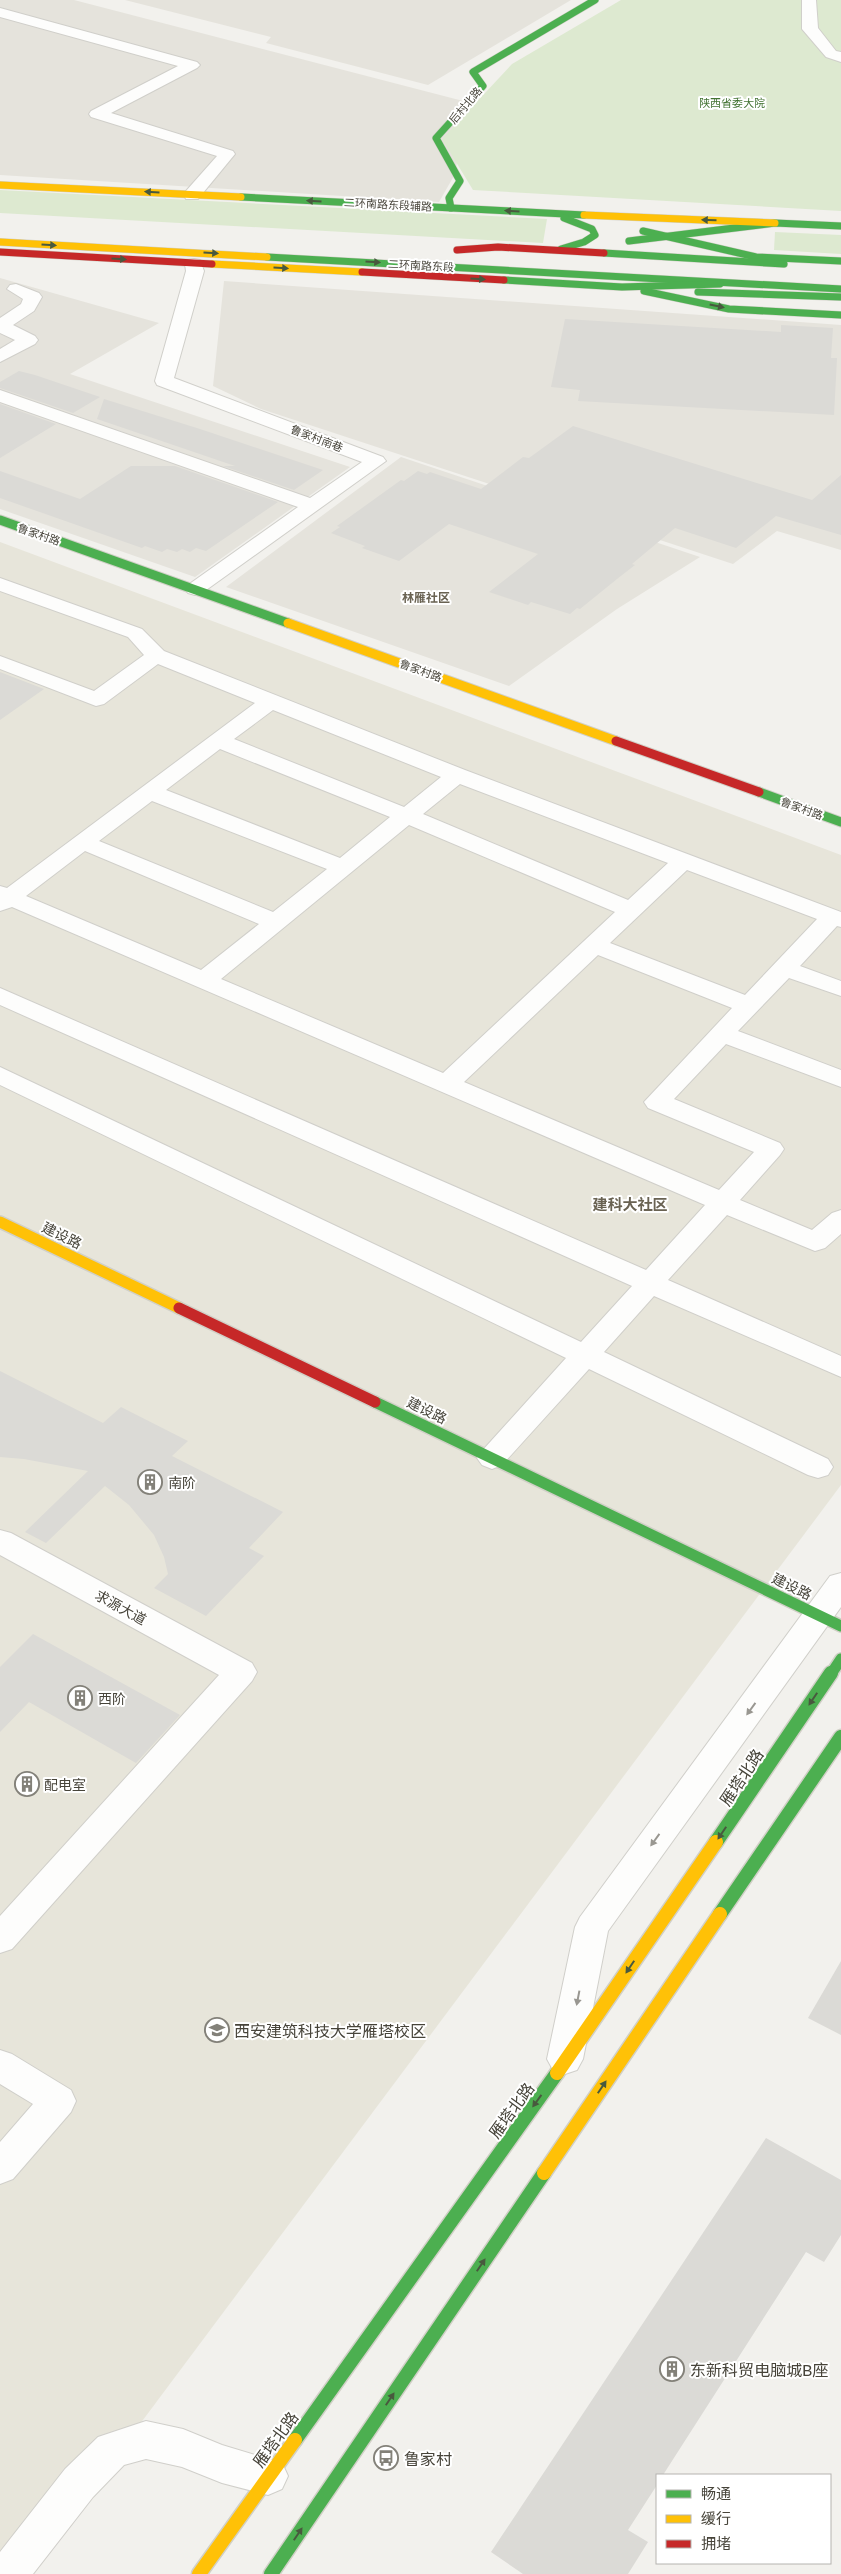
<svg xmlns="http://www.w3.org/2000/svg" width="841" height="2574" viewBox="0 0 841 2574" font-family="Lato,'Noto Sans SC',sans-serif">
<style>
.residential{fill:#e5e3dc}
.education{fill:#e7e5da}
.green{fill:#dde9d0}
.building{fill:#dbdad6}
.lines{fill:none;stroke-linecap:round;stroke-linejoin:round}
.street-casing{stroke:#d0cfca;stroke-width:2}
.fast-far3-casing{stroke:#d1d0c7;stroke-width:8}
.fast-far2-casing{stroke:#d1d0c7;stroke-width:11}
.fast-far1-casing{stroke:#d1d0c7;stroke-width:14}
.fast-casing{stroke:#d1d0c7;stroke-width:17}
.slow-far3-casing{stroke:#d1d0c7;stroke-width:8}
.slow-far2-casing{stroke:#d1d0c7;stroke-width:11}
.slow-far1-casing{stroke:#d1d0c7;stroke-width:14}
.slow-casing{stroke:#d1d0c7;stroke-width:17}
.jam-far2-casing{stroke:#d1d0c7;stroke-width:8}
.jam-far1-casing{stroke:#d1d0c7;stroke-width:11}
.jam-casing{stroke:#d1d0c7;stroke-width:14}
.street{fill:#fdfdfc;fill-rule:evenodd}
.fast-far3{stroke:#4caf50;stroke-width:7}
.fast-far2{stroke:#4caf50;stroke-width:9}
.fast-far1{stroke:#4caf50;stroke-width:11}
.fast{stroke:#4caf50;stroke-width:14}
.slow-far3{stroke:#ffc107;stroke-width:7}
.slow-far2{stroke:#ffc107;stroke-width:9}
.slow-far1{stroke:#ffc107;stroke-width:11}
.slow{stroke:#ffc107;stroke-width:14}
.jam-far2{stroke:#c62828;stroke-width:7}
.jam-far1{stroke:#c62828;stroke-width:9}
.jam{stroke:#c62828;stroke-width:11}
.oneway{fill:#48593e}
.oneway2{fill:#999791}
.labels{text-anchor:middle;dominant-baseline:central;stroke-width:4;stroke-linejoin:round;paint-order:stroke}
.far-park-label{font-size:11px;fill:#437333;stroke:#fff}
.far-street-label{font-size:11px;fill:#47443a;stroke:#fff}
.far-neighbourhood-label{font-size:12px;font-weight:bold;fill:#696252;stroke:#fff}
.street-label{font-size:14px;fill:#47443a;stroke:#fff}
.poi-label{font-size:14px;fill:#47443a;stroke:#fff;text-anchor:start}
.neighbourhood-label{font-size:15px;font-weight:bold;fill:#696252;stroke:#fff}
.near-street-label{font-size:16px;fill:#47443a;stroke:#fff}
.near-poi-label{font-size:16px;fill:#47443a;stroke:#fff;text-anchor:start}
</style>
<rect width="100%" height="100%" fill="#f2f1ed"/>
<g class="residential">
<polygon points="0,0 74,0 467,102 455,174 439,202 0,175"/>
<polygon points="125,0 571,0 428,85 266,43 271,37"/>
<polygon points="0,278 159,323 70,374 350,467 195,577 0,509"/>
<polygon points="224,281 841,325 841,550 777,531 733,564 261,409 213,386"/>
<polygon points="401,457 700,557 617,609 509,686 226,587"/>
</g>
<polygon class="education" points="0,542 841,855 841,1485 28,2574 0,2574"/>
<g class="green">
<polygon points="621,0 841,0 841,211 473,190 442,139 512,64"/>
<polygon points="0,190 547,219 543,243 0,213"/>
<polygon points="775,232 841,235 841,254 774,250"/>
</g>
<g class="building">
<polygon points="565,319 781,332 781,325 833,328 831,358 837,358 834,415 578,401 580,390 551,387"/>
<polygon points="19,371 35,375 100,397 73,413 0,388 0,382"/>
<polygon points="104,399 200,429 323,470 294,490 223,466 235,466 97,419"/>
<polygon points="0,404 56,424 0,458"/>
<polygon points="573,426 812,500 841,475 841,535 776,516 736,548 675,528 632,564 635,565 617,579 580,609 577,608 570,614 531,602 528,605 489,592 538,554 449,524 399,561 362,548 365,546 331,533 340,527 337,526 401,480 404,481 418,471 427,474 430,472 481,489 523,457 529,458"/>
<polygon points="131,466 175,466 278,502 206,551 196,548 190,552 182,549 177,552 167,549 162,552 145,546 142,548 0,498 0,471 80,499"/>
<polygon points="0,672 44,689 0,720"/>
<polygon points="0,1371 103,1423 121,1407 188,1441 172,1456 283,1512 249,1548 264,1556 206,1616 154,1588 168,1574 164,1557 154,1535 129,1505 105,1486 46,1543 25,1532 88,1471 24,1459 0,1457"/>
<polygon points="33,1634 180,1715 136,1763 29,1702 0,1732 0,1667"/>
<polygon points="841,1961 841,2035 808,2018"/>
<polygon points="766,2138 841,2180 841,2235 824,2262 806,2252 663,2475 657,2475 657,2485 628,2530 648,2542 628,2574 523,2574 491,2552"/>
</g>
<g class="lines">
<defs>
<g id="street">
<polygon points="802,0 816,0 818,28 836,51 841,52 841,62 826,57 802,29"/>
<polygon points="0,8 197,62 200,65 197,68 111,113 233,151 235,154 198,199 186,199 184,195 186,191 217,156 91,117 89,114 91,111 178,66 0,17"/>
<polygon points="194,259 200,260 204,271 174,378 383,457 386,461 202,593 195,595 188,593 185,589 188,585 298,507 0,402 0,390 310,498 362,462 157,385 155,381 186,271 185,264 188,260"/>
<polygon points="16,284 39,293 42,297 34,311 13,325 35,336 38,340 35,344 0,362 0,349 15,340 0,333 0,318 21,304 23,299 7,289 10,285"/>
<path d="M0 578 142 629 164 651 465 770 841 912V927L837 926 800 966 841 981V996L789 978 738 1031 841 1070V1087L726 1044 674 1099 780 1143 784 1149 780 1155 740 1200 812 1230 832 1213 841 1210V1234L825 1248 815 1251 727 1215 668 1280 841 1356V1377L654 1296 604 1352 828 1459 833 1467 828 1475 818 1478 808 1475 589 1369 502 1465 492 1469 482 1465 477 1458 482 1451 566 1358 0 1085V1067L581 1342 632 1286 0 1005V988L646 1270 705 1205 12 907 0 911V886L7 888 255 703 158 664 104 704 96 706 0 669V656L94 691 144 655 128 637 0 591ZM273 710 441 777 404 807 234 739ZM220 749 390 817 340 858 166 790ZM460 784 668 863 628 900 423 814ZM152 801 327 869 273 912 99 841ZM409 825 615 912 443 1073 221 979ZM85 851 259 924 201 970 26 896ZM687 870 817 919 745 995 610 943ZM598 955 732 1008 644 1102 648 1108 754 1152 719 1190 464 1082Z"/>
<polygon points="0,1530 11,1533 252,1663 257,1672 252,1681 12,1949 0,1953 0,1916 219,1675 0,1555"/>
<polygon points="841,1573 841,1607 608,1931 583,2059 577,2070 565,2074 553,2070 547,2059 575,1927 580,1917 830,1576"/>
<polygon points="0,2050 12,2054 71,2090 76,2101 71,2112 13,2179 0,2184 0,2142 33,2104 0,2084"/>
<polygon points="146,2421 183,2429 222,2445 282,2463 288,2476 282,2489 268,2495 222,2483 182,2467 146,2459 124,2465 93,2497 33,2574 0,2574 0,2552 65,2469 98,2437"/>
</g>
<g id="fast-far3">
<polyline points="241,197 584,215"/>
<polyline points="451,208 449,198 460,181 436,138 483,86 473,72 595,0"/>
<polyline points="643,231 756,257 841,261"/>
<polyline points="629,241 775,223 841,226"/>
<polyline points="561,249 584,242 595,235 592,229 564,218"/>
<polyline points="604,253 784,264"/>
<polyline points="267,257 841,289"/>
<polyline points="504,280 622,287 720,284"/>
<polyline points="644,291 729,309 841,315"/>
<polyline points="698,292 841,297"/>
</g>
<g id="fast-far2">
<polyline points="0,520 288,623"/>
<polyline points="759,792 841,822"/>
</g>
<g id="fast-far1">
<polyline points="375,1402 841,1626"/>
<polyline points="831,1674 841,1659"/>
</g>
<g id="fast">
<polyline points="716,1842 831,1673"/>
<polyline points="720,1914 841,1737"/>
<polyline points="295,2440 557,2073"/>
<polyline points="271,2574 544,2173"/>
</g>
<g id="slow-far3">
<polyline points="0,185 241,197"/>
<polyline points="584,215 775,223"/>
<polyline points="0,242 267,257"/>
<polyline points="212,264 362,272"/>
</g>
<polyline id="slow-far2" points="288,623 616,741"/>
<polyline id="slow-far1" points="0,1222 179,1308"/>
<g id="slow">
<polyline points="557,2073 716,1842"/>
<polyline points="544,2173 720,1914"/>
<polyline points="199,2574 295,2440"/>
</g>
<g id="jam-far2">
<polyline points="457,250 498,247 604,253"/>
<polyline points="0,252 212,264"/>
<polyline points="362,272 504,280"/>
</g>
<polyline id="jam-far1" points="616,741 759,792"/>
<polyline id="jam" points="179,1308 375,1402"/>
</defs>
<use href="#street" class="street-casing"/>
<use href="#fast-far3" class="fast-far3-casing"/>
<use href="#fast-far2" class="fast-far2-casing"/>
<use href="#fast-far1" class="fast-far1-casing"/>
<use href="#fast" class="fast-casing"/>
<use href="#slow-far3" class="slow-far3-casing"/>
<use href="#slow-far2" class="slow-far2-casing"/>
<use href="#slow-far1" class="slow-far1-casing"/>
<use href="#slow" class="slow-casing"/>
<use href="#jam-far2" class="jam-far2-casing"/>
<use href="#jam-far1" class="jam-far1-casing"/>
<use href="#jam" class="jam-casing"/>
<use href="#street" class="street"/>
<use href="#fast-far3" class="fast-far3"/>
<use href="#fast-far2" class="fast-far2"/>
<use href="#fast-far1" class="fast-far1"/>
<use href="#fast" class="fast"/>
<use href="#slow-far3" class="slow-far3"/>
<use href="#slow-far2" class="slow-far2"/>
<use href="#slow-far1" class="slow-far1"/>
<use href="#slow" class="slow"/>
<use href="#jam-far2" class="jam-far2"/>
<use href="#jam-far1" class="jam-far1"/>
<use href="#jam" class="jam"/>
</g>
<defs><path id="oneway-solid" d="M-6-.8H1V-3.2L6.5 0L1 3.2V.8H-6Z" transform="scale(1.25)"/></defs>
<g class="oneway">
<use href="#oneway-solid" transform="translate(152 192) rotate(-177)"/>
<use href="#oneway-solid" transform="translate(314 201) rotate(-177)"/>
<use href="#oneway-solid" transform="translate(512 211) rotate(-177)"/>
<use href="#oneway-solid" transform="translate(709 220) rotate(-178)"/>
<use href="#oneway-solid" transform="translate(49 245) rotate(3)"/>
<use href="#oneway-solid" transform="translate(211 253) rotate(3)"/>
<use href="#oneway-solid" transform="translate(119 259) rotate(3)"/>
<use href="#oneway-solid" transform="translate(373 262) rotate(3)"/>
<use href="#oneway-solid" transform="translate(281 268) rotate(3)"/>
<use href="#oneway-solid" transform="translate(478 279) rotate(3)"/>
<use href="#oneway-solid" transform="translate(717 306) rotate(12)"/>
<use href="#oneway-solid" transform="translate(813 1699) rotate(124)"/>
<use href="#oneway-solid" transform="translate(722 1833) rotate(124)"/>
<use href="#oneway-solid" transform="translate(630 1967) rotate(124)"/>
<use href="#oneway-solid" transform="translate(602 2087) rotate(-56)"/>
<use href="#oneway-solid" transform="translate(537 2101) rotate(126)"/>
<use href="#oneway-solid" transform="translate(481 2265) rotate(-56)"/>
<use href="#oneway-solid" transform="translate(390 2399) rotate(-56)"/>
<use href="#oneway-solid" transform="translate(298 2534) rotate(-56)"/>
</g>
<g class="oneway2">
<use href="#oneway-solid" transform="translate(751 1709) rotate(126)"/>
<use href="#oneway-solid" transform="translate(655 1840) rotate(126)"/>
<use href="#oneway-solid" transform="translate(578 1998) rotate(101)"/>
</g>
<defs>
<symbol id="building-ring" viewBox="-11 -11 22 22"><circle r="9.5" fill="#fff" stroke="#838179" stroke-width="1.5"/><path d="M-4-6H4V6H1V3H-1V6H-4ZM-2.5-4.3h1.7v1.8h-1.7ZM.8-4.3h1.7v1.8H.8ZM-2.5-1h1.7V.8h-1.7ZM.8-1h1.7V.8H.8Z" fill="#838179"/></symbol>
<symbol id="university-ring" viewBox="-11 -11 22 22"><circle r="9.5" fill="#fff" stroke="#838179" stroke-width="1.5"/><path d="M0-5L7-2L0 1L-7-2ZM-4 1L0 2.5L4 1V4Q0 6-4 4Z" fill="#838179"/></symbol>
<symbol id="bus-ring" viewBox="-11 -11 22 22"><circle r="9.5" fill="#fff" stroke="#838179" stroke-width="1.5"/><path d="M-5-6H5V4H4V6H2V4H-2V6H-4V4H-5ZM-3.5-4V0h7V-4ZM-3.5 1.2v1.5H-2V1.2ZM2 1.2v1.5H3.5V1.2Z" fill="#838179"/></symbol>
</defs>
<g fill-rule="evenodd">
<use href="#building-ring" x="136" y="1468" width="28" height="28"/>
<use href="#building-ring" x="66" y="1684" width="28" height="28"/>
<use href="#building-ring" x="13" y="1770" width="28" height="28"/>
<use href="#university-ring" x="203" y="2016" width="28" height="28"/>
<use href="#building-ring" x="658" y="2355" width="28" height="28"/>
<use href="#bus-ring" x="372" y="2444" width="28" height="28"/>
</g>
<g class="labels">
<g class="far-park-label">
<text x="732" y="102">陕西省委大院</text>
</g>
<g class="far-street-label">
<text transform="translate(465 105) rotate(-50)">后村北路</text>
<text transform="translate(388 204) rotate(3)">二环南路东段辅路</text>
<text transform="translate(421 265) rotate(3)">二环南路东段</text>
<text transform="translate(317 438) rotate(21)">鲁家村南巷</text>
<text transform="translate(39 534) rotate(19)">鲁家村路</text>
<text transform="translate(421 670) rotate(20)">鲁家村路</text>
<text transform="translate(802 808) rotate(20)">鲁家村路</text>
</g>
<g class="far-neighbourhood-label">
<text x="426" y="597">林雁社区</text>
</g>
<g class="street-label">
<text transform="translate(62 1235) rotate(26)">建设路</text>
<text transform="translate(427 1410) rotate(26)">建设路</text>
<text transform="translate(792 1586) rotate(26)">建设路</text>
<text transform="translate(121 1607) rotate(29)">求源大道</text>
</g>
<g class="poi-label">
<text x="168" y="1482">南阶</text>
<text x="98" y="1698">西阶</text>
<text x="44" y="1784">配电室</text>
</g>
<g class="neighbourhood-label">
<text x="630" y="1204">建科大社区</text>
</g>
<g class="near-street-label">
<text transform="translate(741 1777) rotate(-56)">雁塔北路</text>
<text transform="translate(511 2110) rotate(-54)">雁塔北路</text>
<text transform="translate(275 2439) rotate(-54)">雁塔北路</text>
</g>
<g class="near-poi-label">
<text x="234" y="2030">西安建筑科技大学雁塔校区</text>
<text x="690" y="2369">东新科贸电脑城B座</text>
<text x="404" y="2458">鲁家村</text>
</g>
</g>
<rect x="656" y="2474" width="175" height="90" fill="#ffffff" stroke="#b5b4b0"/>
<rect x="666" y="2490" width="25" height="8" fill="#4caf50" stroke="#b5b4b0"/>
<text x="701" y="2499" font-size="15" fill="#47443a">畅通</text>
<rect x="666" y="2515" width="25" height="8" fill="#ffc107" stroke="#b5b4b0"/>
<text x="701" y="2524" font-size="15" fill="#47443a">缓行</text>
<rect x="666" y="2540" width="25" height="8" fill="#c62828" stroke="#b5b4b0"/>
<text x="701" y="2549" font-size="15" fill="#47443a">拥堵</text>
</svg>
